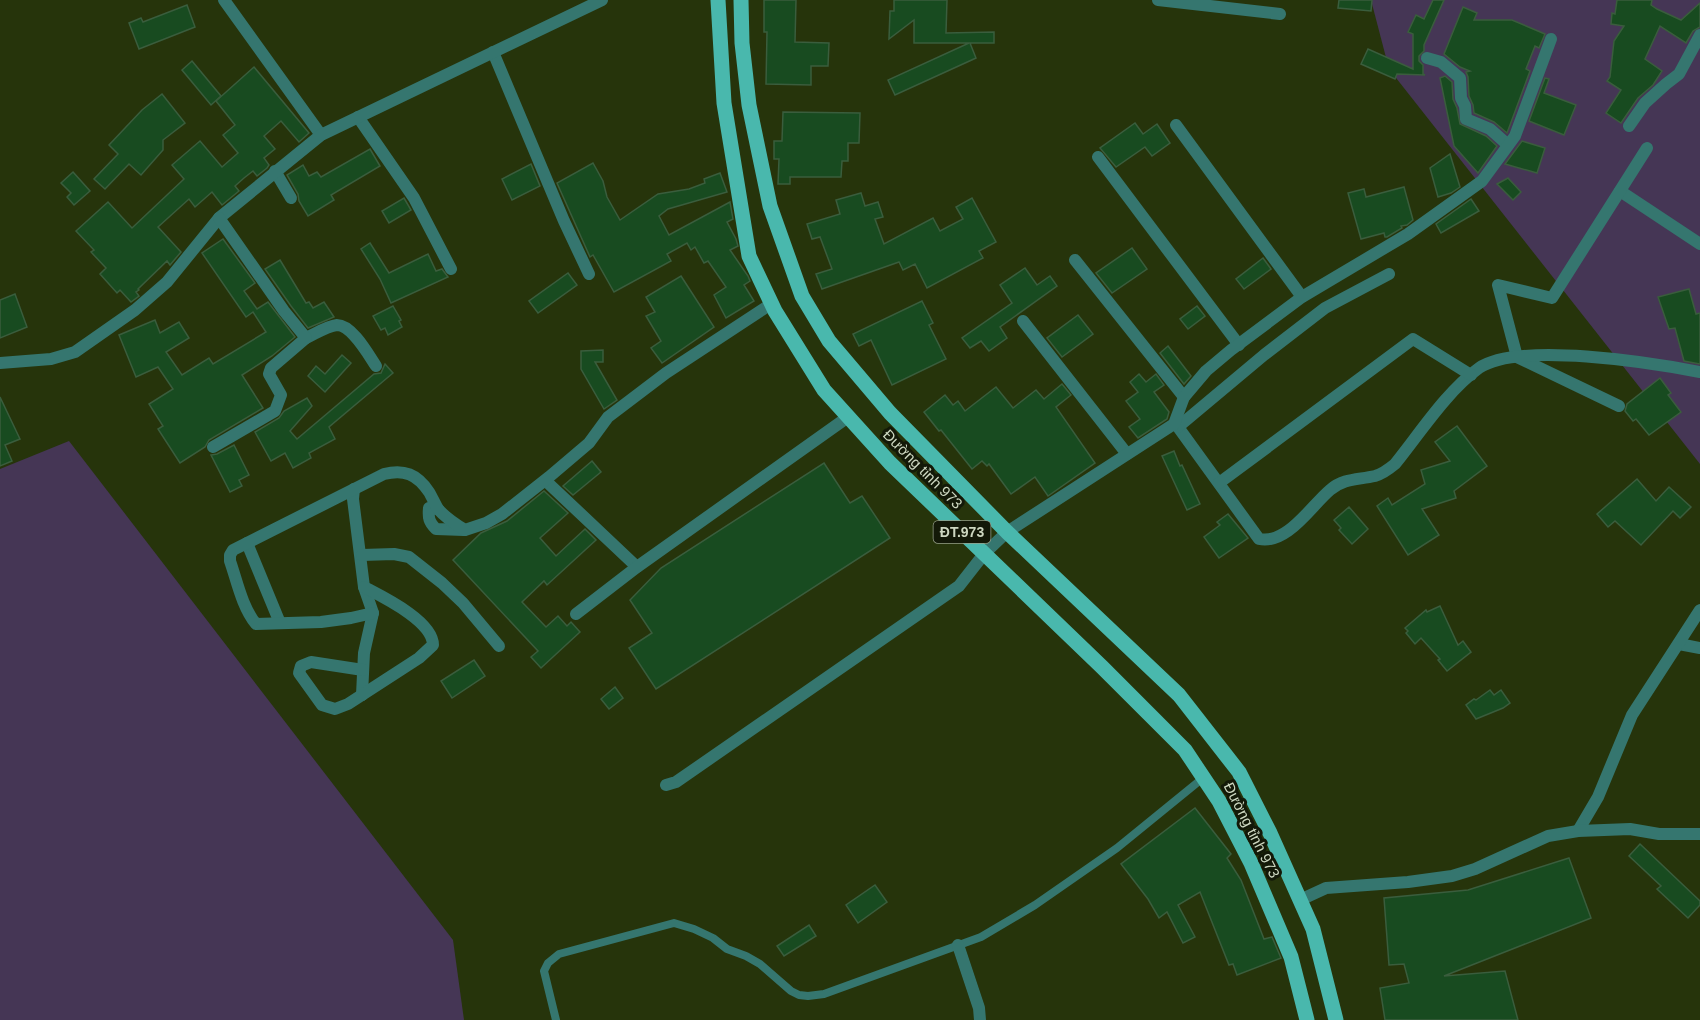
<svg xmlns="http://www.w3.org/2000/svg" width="1700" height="1020" viewBox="0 0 1700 1020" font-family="Helvetica,sans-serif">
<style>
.green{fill:#453655}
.building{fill:#184b20;stroke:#3a5d3d;stroke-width:1.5}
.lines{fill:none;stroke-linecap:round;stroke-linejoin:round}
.lane{stroke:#35766f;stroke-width:8}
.street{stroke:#35766f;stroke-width:12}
.primary{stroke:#49b8ad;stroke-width:15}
.labels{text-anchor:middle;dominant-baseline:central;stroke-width:6;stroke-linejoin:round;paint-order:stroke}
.shield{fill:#131908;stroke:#959e89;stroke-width:1.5}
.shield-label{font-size:14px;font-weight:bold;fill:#cdd7c0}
.street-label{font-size:15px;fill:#cdd7c0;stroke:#131908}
</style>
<rect width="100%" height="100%" fill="#26340b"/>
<g class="green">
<polygon points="1371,0 1700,0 1700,464 1389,69"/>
<polygon points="69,441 453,940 464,1020 0,1020 0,469"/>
</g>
<g class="building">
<polygon points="764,0 796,0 795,42 829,43 828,66 811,66 811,85 766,84 767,32 764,32"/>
<polygon points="894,0 947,0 946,33 994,32 994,43 970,43 976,58 895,95 888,80 969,43 914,43 914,20 889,39 890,11 894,11"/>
<polygon points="1339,0 1372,0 1371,11 1338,8"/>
<polygon points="1433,0 1444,0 1424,45 1424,51 1419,56 1419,61 1423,65 1423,74 1425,75 1397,74 1395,79 1361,64 1368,49 1413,69 1413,34 1408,32 1416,15 1424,19"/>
<polygon points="1617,0 1652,0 1651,5 1657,9 1681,20 1700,3 1700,27 1693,31 1686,43 1660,26 1645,59 1662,71 1653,85 1638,98 1621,123 1606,113 1621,90 1607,81 1610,77 1614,41 1624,26 1611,24 1612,13 1615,14"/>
<polygon points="187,5 195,27 139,49 129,23 141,18 143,22"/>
<polygon points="1463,7 1477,13 1474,20 1512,20 1545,34 1539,48 1535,46 1526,69 1530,71 1507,133 1494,122 1474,113 1473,105 1469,96 1468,77 1466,72 1470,71 1460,67 1444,54"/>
<polygon points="192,61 221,96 211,105 182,70"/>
<polygon points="254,67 309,133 299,142 281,121 264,136 275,149 264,158 269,165 267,168 257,176 253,171 244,178 235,186 239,191 222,205 212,192 195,207 189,199 158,227 181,252 170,265 167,261 138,289 139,290 136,292 139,296 131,302 120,290 117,293 100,274 106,268 91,252 94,250 76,231 108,202 132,228 184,179 172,165 200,141 222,167 238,153 223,135 235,125 216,101"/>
<polygon points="1445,76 1452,82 1453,99 1457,108 1460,124 1486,136 1497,146 1478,173 1454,146 1440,78"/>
<polygon points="1545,78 1549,79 1544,93 1576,105 1564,135 1529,121"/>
<polygon points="162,94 185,123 163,140 163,150 141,175 129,164 105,189 94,179 118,154 109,145 142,110"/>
<polygon points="783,112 860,113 859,143 848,143 848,161 842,161 841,177 790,177 790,184 778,184 779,159 774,159 774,141 782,141"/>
<polygon points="1135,123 1143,134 1157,124 1170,143 1152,156 1145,147 1116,167 1100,148"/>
<polygon points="1522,141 1545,148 1537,173 1505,164"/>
<polygon points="370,149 380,166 331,195 334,200 308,216 299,201 298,194 287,175 303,165 309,176 317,172 321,177"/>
<polygon points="1450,154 1460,187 1451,193 1438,197 1430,168"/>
<polygon points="593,163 603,181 607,197 620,220 658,194 689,189 705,183 704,179 720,173 727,192 668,209 659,216 669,235 730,202 733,219 727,222 736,239 738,246 730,250 748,276 750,281 744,285 754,301 726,318 714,295 726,287 708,261 704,263 695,247 691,250 687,243 667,254 671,261 614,292 593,255 590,257 557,183"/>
<polygon points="531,164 540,186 512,200 502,179"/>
<polygon points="73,172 90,191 74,205 67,197 71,193 61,183"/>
<polygon points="1508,178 1521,192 1513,200 1497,184"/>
<polygon points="1404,187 1413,220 1407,225 1401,226 1402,228 1387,237 1385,237 1384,233 1361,239 1348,193 1364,189 1366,197"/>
<polygon points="861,193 865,206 878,202 883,217 875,219 884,244 933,218 940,231 963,219 956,207 972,198 996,242 979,251 983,258 927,288 915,264 903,270 899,262 822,289 816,274 832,269 820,237 812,239 807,224 840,214 836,200"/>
<polygon points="404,198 411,210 389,223 382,211"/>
<polygon points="1471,199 1479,211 1441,233 1436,224"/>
<polygon points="223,239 255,283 244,291 257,309 268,302 295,337 272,356 242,375 263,408 209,440 205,447 180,463 158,429 163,426 149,404 173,389 158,367 136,377 119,335 155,320 160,333 179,322 189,338 166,352 182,375 209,358 213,364 266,332 253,312 246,317 202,253"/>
<polygon points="370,243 389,273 428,254 436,271 442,269 448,277 391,303 380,279 361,249"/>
<polygon points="1132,248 1147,269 1112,293 1096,273"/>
<polygon points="1263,258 1271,269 1244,289 1236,279"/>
<polygon points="280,260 306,303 309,302 313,308 324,302 334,317 308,328 291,306 265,269"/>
<polygon points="1025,268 1037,285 1050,276 1057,286 1000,327 1007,338 989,351 981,341 970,348 962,338 1012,303 1000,285"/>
<polygon points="568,273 577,285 538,313 529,301"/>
<polygon points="681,276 714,327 662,363 651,348 661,341 646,316 655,312 646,297"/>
<polygon points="1689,289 1696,314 1700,313 1700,364 1684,361 1675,328 1669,329 1658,297"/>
<polygon points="15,294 27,327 0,338 0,300"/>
<polygon points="922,301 933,323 929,325 946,359 892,385 871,340 859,346 853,334"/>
<polygon points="393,306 401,320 399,321 402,327 388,335 385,328 381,330 373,316"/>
<polygon points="1197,306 1205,316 1188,329 1180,319"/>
<polygon points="1078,315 1093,334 1062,357 1047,338"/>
<polygon points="1168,346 1191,376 1184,384 1160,353"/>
<polygon points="603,350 603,362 595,362 617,400 604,409 581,369 581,351"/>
<polygon points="342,355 351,363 325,392 308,376 316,366 325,374"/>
<polygon points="385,364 393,373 329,427 335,439 309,453 311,458 293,468 285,453 271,461 255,432 279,418 284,411 307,398 312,406 290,431 297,439 374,374 381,373"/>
<polygon points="1139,374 1146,382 1156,374 1164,385 1154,392 1169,412 1167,419 1138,438 1129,427 1140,419 1126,401 1138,392 1130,382"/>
<polygon points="1660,378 1671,393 1668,395 1681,412 1649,435 1636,419 1633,421 1625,411 1627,404"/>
<polygon points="1062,384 1071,395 1056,407 1095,463 1048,496 1035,477 1011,494 989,464 987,466 982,461 972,469 941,430 939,431 924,412 945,395 953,405 958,401 965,411 996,387 1013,408 1036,390 1044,399"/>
<polygon points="0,397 20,439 5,445 12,461 0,466"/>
<polygon points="1457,426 1487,466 1454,491 1456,498 1422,509 1439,535 1408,555 1377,506 1388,498 1392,505 1425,484 1421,470 1450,461 1435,442"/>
<polygon points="234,445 249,475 239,480 242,486 230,492 211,455 217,454"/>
<polygon points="1174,451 1180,466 1182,465 1200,504 1187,510 1162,456"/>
<polygon points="592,461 601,472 573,495 563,486"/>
<polygon points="824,463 850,503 862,496 890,538 656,689 629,648 652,633 630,600 661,568"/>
<polygon points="1637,479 1656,501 1669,487 1691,507 1680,518 1673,511 1641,545 1615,521 1608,527 1597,514"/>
<polygon points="544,491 568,513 540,538 556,556 585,529 596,540 547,585 544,581 522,602 546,627 558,616 567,626 571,622 580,632 541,668 531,657 538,651 453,560 481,533 507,521"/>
<polygon points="1349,507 1368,529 1352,544 1339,530 1341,528 1334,520"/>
<polygon points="1228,514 1248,538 1219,558 1204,537 1220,525 1217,522"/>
<polygon points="1440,606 1458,645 1463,641 1471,652 1447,671 1438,660 1440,659 1421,638 1415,644 1406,633 1408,631 1405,628 1426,610 1427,612"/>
<polygon points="474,660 485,676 452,698 441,681"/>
<polygon points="615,687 623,698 609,709 601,699"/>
<polygon points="1490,690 1494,695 1501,690 1510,703 1503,708 1476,719 1466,705 1474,699 1476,700"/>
<polygon points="1195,808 1231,854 1227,858 1241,880 1264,939 1272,937 1281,958 1237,975 1233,964 1229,965 1200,892 1178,905 1195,937 1183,943 1167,912 1159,918 1148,899 1121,864"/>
<polygon points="1640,844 1700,901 1700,905 1688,918 1657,889 1661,886 1629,856"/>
<polygon points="1569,858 1591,918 1444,976 1505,971 1518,1020 1385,1020 1380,988 1409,983 1404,964 1389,965 1384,898 1468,890"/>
<polygon points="875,885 887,902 858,923 846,905"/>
<polygon points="809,925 816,936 784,956 777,946"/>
</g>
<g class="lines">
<polyline class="lane" points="556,1020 544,971 548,963 559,954 674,923 694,929 713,938 727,949 746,956 760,964 791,991 799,995 808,996 824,994 981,937 1035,905 1117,848 1203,778"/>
<g class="street">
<polyline points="224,0 321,135"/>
<polyline points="1158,0 1280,14"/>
<polyline points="493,52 564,221 589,274"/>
<polyline points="1427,58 1441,62 1460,78 1461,98 1465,106 1466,119 1490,129 1508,145"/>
<polyline points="358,117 414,198 451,269"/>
<polyline points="1176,125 1302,297"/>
<polyline points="1629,126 1645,103 1666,84 1679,74 1700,35"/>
<polyline points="1098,157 1239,345"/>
<polyline points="275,171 291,198"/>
<polyline points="1620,191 1700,244"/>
<polyline points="1075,260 1184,397"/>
<polyline points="1023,321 1127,454"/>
<path d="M306 338C315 334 327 326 337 325 352 325 368 354 376 366"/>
<polyline points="0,363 51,359 75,352 135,310 167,282 219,218 321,135 602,0"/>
<polyline points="1619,406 1517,357 1498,285 1552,298 1647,148"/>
<path d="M1174 424 1178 427 1259 539C1287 545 1311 506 1330 490 1344 478 1358 480 1375 476 1382 474 1389 469 1395 464 1420 433 1447 391 1479 368 1518 341 1653 363 1700 372"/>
<polyline points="1178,427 1264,355 1325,308 1389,274"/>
<polyline points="213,447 275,411 281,395 269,374 271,368 306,338 284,311 219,218"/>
<polyline points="548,483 637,567"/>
<polyline points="1219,483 1413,339 1471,375"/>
<polyline points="354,489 353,499 364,587 373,613 364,653 362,695"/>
<path d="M438 509 429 508C428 518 429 522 436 529L464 530"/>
<polyline points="247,543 280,623"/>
<polyline points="362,555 394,554 409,557 442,583 463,603 499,646"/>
<path d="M373 613 351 618 321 622 256 624C242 607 237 581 230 561V555L233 550 384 474C404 469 417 474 429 492 432 497 435 504 438 509 445 517 455 524 465 530L486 523 502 514 549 477 589 443 608 417 666 373 771 304"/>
<polyline points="576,614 637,567 848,417"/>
<polyline points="1679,644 1700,648"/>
<path d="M363 670 311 662 301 666 299 673 322 705 335 709 348 704 419 658 433 645C433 621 383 597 364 587"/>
<polyline points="666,785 676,782 959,586 984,554 1007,532 1174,424 1184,397 1206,371 1231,350 1302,297 1408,234 1482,181 1515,136 1551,39"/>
<polyline points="1578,831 1598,797 1632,715 1700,610"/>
<polyline points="1300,900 1326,888 1408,882 1452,876 1475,869 1548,836 1578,831 1630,829 1659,834 1700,834"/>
<polyline points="958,945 979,1008 980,1020"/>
</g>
<g class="primary">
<polyline points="718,0 724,103 749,256 775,311 824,390 890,463 1102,667 1185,750 1219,801 1251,863 1291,957 1307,1020"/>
<polyline points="741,0 742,43 749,105 770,206 802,296 829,341 890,413 1007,532 1179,695 1239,772 1270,833 1313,929 1336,1020"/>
</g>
</g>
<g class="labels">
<rect class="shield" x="933.5" y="521" width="57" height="22" rx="4.5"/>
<g class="shield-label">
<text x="962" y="532">ĐT.973</text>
</g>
<g class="street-label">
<text transform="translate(923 469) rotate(45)">Đường tỉnh 973</text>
<text transform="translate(1252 830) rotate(63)">Đường tỉnh 973</text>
</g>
</g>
</svg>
